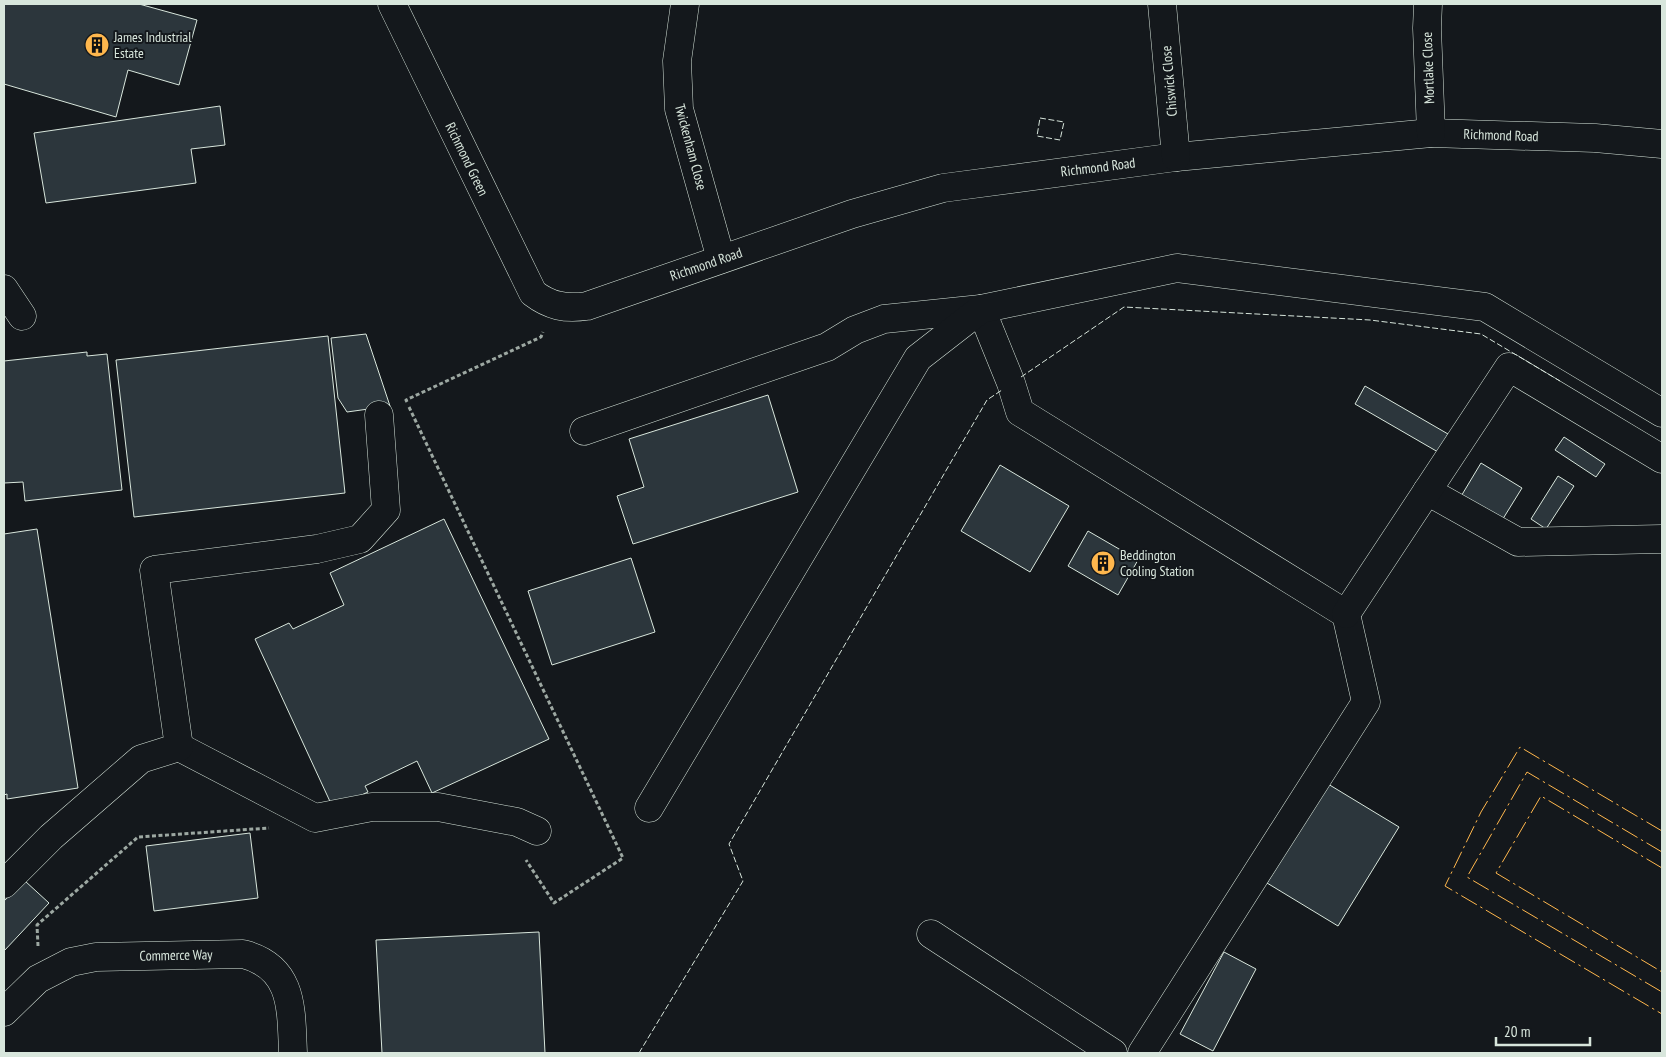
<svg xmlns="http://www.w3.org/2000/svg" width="1666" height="1057" viewBox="0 0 1666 1057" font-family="'PT Sans Narrow',sans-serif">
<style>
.building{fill:#2c363c;stroke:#d8e6dc}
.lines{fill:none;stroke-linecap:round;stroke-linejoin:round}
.minor-casing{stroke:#d8e6dc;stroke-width:29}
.path{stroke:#9da8a2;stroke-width:3;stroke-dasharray:4 2.5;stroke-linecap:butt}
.minor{stroke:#14181c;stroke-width:28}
.fence{stroke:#d8e6dc;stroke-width:1;stroke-dasharray:6 2.5;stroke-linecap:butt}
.power{stroke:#ffb74d;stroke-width:1;stroke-dasharray:18 4 2.5 4;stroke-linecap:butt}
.labels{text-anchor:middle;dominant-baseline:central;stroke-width:4;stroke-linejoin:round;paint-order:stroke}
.poi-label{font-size:14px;fill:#d8e6dc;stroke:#14181c;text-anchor:start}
.street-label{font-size:14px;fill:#d8e6dc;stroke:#14181c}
</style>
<rect width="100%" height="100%" fill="#14181c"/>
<g class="building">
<polygon points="4,4 139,4 197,20 179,85 128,70 116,117 4,84"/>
<polygon points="220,106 225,145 191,149 196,183 46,203 34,133"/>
<polygon points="366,334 390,406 347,412 338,398 331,338"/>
<polygon points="328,336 345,493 134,517 116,360"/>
<polygon points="87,352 87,356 107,354 122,490 25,501 23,482 4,483 4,361"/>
<polygon points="1365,386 1448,434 1438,452 1355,404"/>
<polygon points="768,395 798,492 633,544 617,496 644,487 629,439"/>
<polygon points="1564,437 1605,464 1596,477 1555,450"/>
<polygon points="1481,463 1522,488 1501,522 1460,498"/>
<polygon points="1000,465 1069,506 1030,572 961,531"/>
<polygon points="1558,476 1574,486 1546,529 1531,519"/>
<polygon points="444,519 549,739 432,793 417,761 365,786 368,792 333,808 255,639 289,623 293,629 344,605 330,573"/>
<polygon points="37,529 78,788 7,799 7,794 4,795 4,534"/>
<polygon points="1088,531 1138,560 1118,595 1068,566"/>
<polygon points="631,558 655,632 552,665 528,591"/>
<polygon points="1328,784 1399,827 1338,926 1267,883"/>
<polygon points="250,833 258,898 154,911 146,846"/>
<polygon points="25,881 49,903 4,951 4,901"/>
<polygon points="539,932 545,1053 382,1053 376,940"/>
<polygon points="1224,952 1256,969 1213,1051 1180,1034"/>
</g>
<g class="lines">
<defs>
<g id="minor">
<path d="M392 4 533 293C550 306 565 309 587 306L852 214 943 188 1176 157 1431 133 1595 138 1662 144"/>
<polyline points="685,4 677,61 679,109 721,259"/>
<polyline points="1162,4 1176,157"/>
<polyline points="1428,4 1427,28 1431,133"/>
<polyline points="4,289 22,316"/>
<polyline points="584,431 827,347 855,330 884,319 981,309 1011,383 1020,412 1346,614 1366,702 1142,1053"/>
<polyline points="1427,491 1518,542 1662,539"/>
<polyline points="1346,614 1509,367 1662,459"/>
<polyline points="179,747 315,818 372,807 438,807 517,822 537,831"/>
<polyline points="649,808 918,358 981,309 1177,268 1485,307 1662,413"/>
<polyline points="4,884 51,837 141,759 179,747 154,570 317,549 360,539 386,510 379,415"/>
<polyline points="931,934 1113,1053"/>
<path d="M4 1012 38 979 71 962 96 957 243 954C294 967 291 1009 293 1053"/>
</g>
</defs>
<use href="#minor" class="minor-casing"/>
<g class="path">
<polyline points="407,402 406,400 541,337 543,332"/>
<polyline points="409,407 623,858 554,903 526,860"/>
<polyline points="38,946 37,925 138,837 269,828"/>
</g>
<use href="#minor" class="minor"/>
<g class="fence">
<polygon points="1040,118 1064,122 1060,140 1037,136"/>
<polyline points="1021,377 1124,307 1370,320 1481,334 1560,381"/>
<polyline points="639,1053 743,881 729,844 987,400 1002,390"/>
</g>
<g class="power">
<polyline points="1662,831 1520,747 1481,812 1445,886 1662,1014"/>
<polyline points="1662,852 1527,772 1467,877 1662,992"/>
<polyline points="1662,868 1541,796 1496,873 1662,972"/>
</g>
</g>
<defs>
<symbol id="building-disc" viewBox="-11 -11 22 22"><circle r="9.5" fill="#ffb74d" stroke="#14181c"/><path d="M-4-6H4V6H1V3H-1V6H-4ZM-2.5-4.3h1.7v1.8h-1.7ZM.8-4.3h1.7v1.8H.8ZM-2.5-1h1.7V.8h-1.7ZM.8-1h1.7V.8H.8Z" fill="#111"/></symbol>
</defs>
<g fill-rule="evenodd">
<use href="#building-disc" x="83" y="31" width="28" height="28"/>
<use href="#building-disc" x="1089" y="549" width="28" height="28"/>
</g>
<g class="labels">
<g class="poi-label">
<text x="114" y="37">James Industrial<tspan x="114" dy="16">Estate</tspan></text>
<text x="1120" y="555">Beddington<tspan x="1120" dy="16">Cooling Station</tspan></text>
</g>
<g class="street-label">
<text transform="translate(1428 68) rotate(-92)">Mortlake Close</text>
<text transform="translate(1169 81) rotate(-95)">Chiswick Close</text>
<text transform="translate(1501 135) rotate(2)">Richmond Road</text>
<text transform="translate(691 147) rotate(75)">Twickenham Close</text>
<text transform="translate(467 159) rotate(64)">Richmond Green</text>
<text transform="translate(1098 167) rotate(-7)">Richmond Road</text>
<text transform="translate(706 264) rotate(-19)">Richmond Road</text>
<text transform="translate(176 955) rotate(-1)">Commerce Way</text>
</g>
</g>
<rect width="1666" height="1057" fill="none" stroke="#d8e6dc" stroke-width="10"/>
<path d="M1496 1037v8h94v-8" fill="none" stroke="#d8e6dc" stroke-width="2.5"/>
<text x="1504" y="1037" font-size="15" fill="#d8e6dc" stroke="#14181c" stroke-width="4" paint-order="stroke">20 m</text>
</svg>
